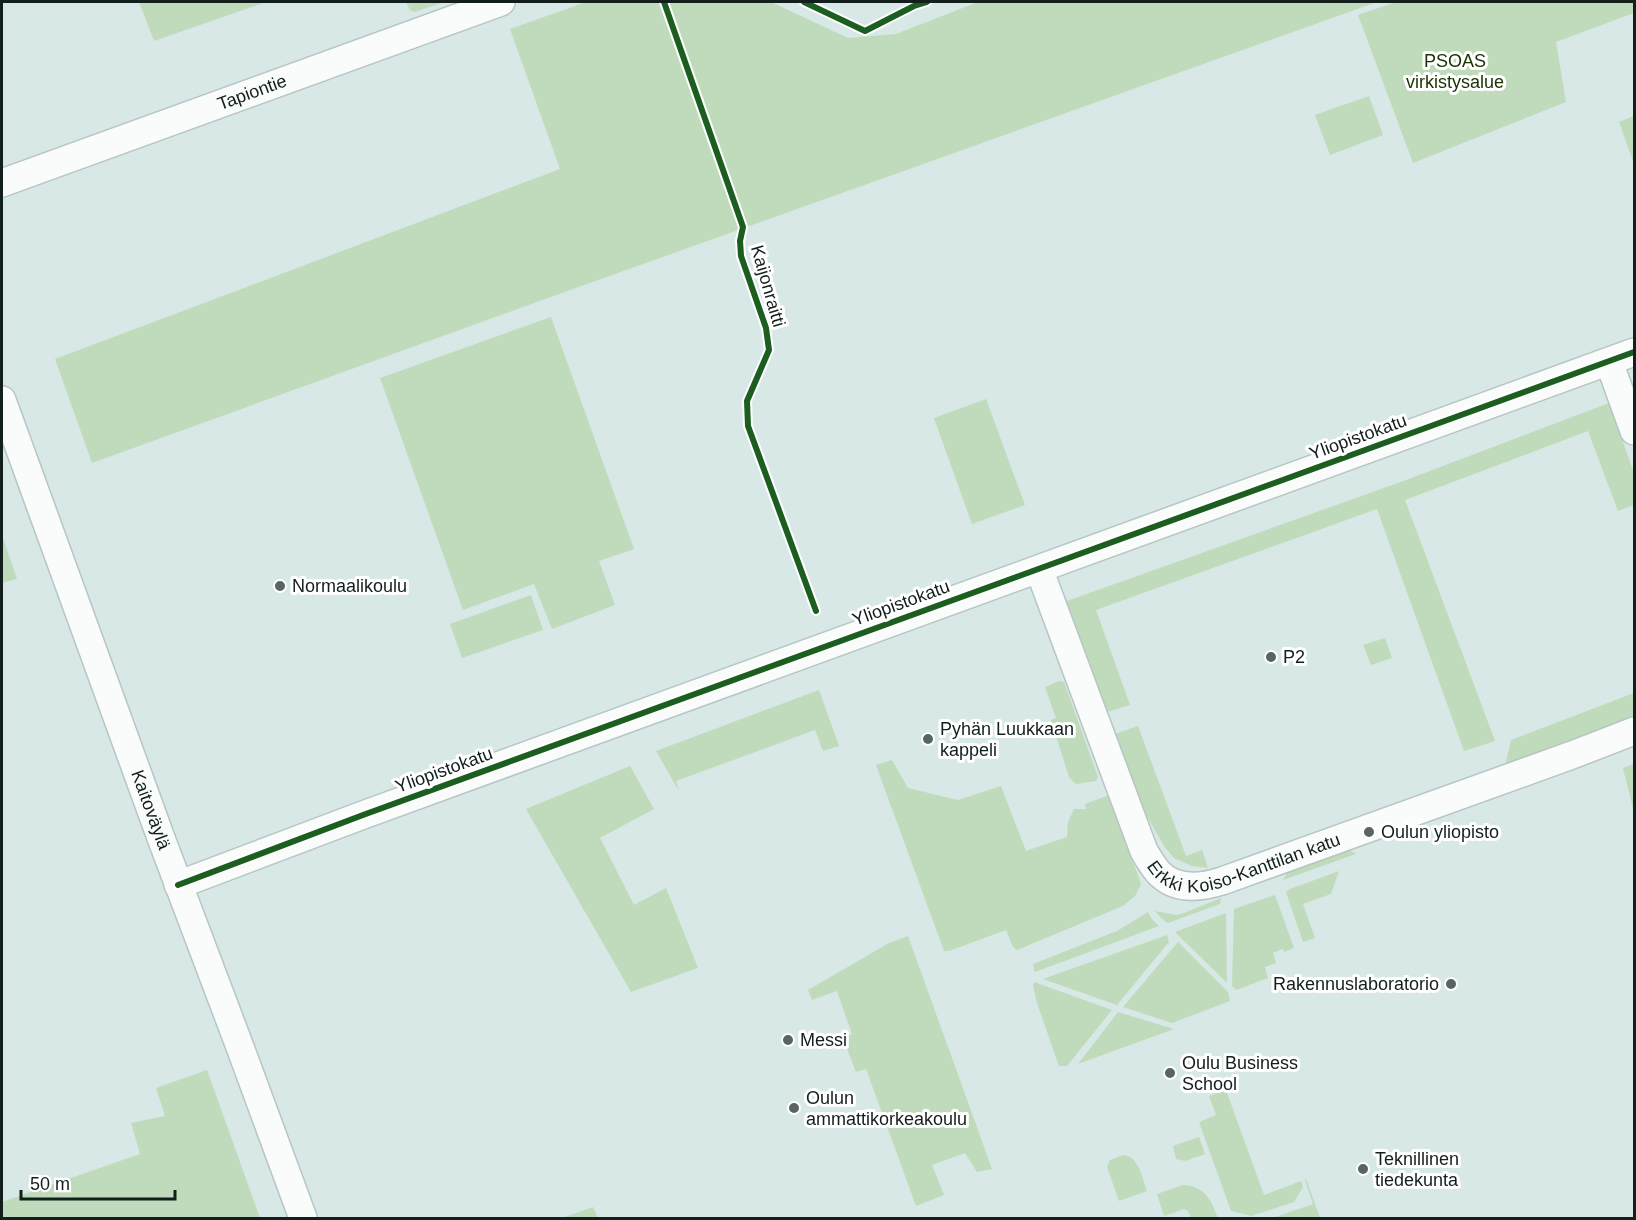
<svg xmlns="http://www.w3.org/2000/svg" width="1636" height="1220" viewBox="0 0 1636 1220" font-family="Helvetica,sans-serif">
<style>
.green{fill:#c0dbbb}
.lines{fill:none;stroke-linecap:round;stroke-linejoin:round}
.minor-casing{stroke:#b7c5c3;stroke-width:30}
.minor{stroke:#f9fcfb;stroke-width:27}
.cycleway-casing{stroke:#fff;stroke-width:10}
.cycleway{stroke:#1b5e20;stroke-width:6}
.poi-dot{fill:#586563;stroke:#fff;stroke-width:2}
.labels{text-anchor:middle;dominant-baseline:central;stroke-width:6;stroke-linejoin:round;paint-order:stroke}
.park-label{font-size:18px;fill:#183201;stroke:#fff}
.street-label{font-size:18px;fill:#131f1d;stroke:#fff}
.poi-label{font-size:18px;fill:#131f1d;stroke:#fff;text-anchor:start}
</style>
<rect width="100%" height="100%" fill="#d7e8e6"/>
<g class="green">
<polygon points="139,2 266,2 154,41"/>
<polygon points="406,2 444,2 415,12 410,10"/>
<polygon points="586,2 771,2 848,38 896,34 978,2 1377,2 559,294 92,463 55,359 560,169 510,29"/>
<polygon points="1396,2 1634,2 1634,13 1556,42 1566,102 1413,163 1358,15"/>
<polygon points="1369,96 1383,135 1330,155 1315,115"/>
<polygon points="1634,116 1634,164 1619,122"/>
<polygon points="551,317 634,549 599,561 615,605 552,629 534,584 463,610 380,378"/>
<polygon points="986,399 1025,505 972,524 934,418"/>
<polygon points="1609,403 1634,473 1634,505 1618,511 1588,431 1405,500 1495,741 1464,751 1377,509 1096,610 1130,705 1104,713 1064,602 1398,483"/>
<polygon points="2,535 17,579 2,583"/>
<polygon points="531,595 543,630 462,658 450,624"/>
<polygon points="1385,638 1392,658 1371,665 1363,645"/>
<polygon points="1059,681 1064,682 1098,777 1096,781 1076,784 1069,777 1051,720 1056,718 1045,687"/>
<polygon points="819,690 839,746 823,751 815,730 676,781 679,791 656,751"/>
<polygon points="1634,693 1634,715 1619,724 1505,766 1511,740"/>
<polygon points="1138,726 1186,856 1202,850 1208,868 1192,866 1174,858 1164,846 1140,804 1112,735"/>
<polygon points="892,760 908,788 958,800 1001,786 1026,851 1067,837 1068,822 1074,809 1086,809 1085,804 1109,795 1141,884 1135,896 1123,906 1017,950 1013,947 1006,930 949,951 944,951 876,765"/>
<polygon points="1634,764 1634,813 1623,768"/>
<polygon points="630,766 654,809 600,838 634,905 666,888 698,968 631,992 526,809"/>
<polygon points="1343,850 1351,851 1356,854 1283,880 1290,869"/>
<polygon points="1339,871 1331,894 1303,904 1315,938 1303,942 1286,892 1290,889"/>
<polygon points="1275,895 1294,948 1284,952 1283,949 1273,953 1276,963 1265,967 1268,978 1236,990 1232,986 1234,909"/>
<polygon points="1221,898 1220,904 1168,923 1162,919 1155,911 1176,915 1184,913"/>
<polygon points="1148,912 1152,919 1159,926 1035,972 1034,970 1033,964 1117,931"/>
<polygon points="1226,913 1227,983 1175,932"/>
<polygon points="1167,935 1169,942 1117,1005 1043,979"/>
<polygon points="908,936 992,1169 977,1172 965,1153 932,1165 944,1195 916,1206 866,1069 856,1072 843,1038 852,1034 837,991 812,1000 808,990 889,943"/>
<polygon points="1178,942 1228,992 1230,1001 1172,1023 1123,1007"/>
<polygon points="1034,982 1112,1010 1067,1066 1059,1066 1037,1003 1033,985"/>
<polygon points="1118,1012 1174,1029 1078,1064"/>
<polygon points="207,1070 260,1218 2,1218 2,1202 140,1154 131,1123 165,1116 156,1088"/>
<polygon points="1226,1090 1264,1195 1301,1181 1303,1187 1294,1202 1251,1216 1231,1211 1199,1122 1216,1115 1209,1096"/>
<polygon points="1199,1137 1205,1154 1185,1161 1176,1159 1173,1146"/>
<path d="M1123 1155C1139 1156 1142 1178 1147 1191L1119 1201 1107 1167 1110 1160Z"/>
<polygon points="1306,1179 1320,1218 1273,1218 1313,1204 1305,1180"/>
<path d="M1183 1185C1205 1186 1211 1200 1218 1218H1191L1188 1211 1184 1209 1164 1216 1157 1194Z"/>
<polygon points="593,1207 598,1218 562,1218"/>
</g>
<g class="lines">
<defs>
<g id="minor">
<path id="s1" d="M2 183 501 2"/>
<polyline points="1609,362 1634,431"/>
<path id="s2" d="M2 400 161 838 240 1047 303 1218"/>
<path id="s3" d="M1039 569 1144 851C1148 858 1153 866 1158 872 1175 891 1200 888 1222 881L1572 755 1634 731"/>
<polyline points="178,885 363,815 1634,352"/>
</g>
</defs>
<use href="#minor" class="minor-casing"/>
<use href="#minor" class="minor"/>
<defs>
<g id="cycleway">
<polyline points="664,2 743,227 740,241 741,256 766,328 769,350 747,401 748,426 816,611"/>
<polyline points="804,2 865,31 914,6 927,2"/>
<polyline points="178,885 363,815 1634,352"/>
</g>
</defs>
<use href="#cycleway" class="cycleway-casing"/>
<use href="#cycleway" class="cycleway"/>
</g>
<g class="poi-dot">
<circle cx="280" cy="586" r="6"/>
<circle cx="1271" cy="657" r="6"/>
<circle cx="928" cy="739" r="6"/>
<circle cx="1369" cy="832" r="6"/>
<circle cx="1451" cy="984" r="6"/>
<circle cx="788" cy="1040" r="6"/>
<circle cx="1170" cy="1073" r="6"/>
<circle cx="794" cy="1108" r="6"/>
<circle cx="1363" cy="1169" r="6"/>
</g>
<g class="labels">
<g class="park-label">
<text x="1455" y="61">PSOAS<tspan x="1455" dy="21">virkistysalue</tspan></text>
</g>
<g class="street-label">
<text stroke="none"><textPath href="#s1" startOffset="266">Tapiontie</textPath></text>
<text transform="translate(768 286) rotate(74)">Kaijonraitti</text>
<text transform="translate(1358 437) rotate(-20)">Yliopistokatu</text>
<text transform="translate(901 603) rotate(-20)">Yliopistokatu</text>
<text transform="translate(444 770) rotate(-20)">Yliopistokatu</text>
<text stroke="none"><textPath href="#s2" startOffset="436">Kaitoväylä</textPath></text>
<text stroke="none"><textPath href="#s3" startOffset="417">Erkki Koiso-Kanttilan katu</textPath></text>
</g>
<g class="poi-label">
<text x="292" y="586">Normaalikoulu</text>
<text x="1283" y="657">P2</text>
<text x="940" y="729">Pyhän Luukkaan<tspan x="940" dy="21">kappeli</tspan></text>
<text x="1381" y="832">Oulun yliopisto</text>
<text x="1439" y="984" text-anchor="end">Rakennuslaboratorio</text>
<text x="800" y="1040">Messi</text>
<text x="1182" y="1063">Oulu Business<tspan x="1182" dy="21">School</tspan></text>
<text x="806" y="1098">Oulun<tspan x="806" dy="21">ammattikorkeakoulu</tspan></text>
<text x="1375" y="1159">Teknillinen<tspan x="1375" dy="21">tiedekunta</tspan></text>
</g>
</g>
<rect width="1636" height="1220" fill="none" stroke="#131f1d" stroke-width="6"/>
<path d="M21 1190v9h154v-9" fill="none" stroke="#131f1d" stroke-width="3"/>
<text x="30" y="1190" font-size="18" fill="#131f1d" stroke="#ffffff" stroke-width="4.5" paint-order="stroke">50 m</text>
</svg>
